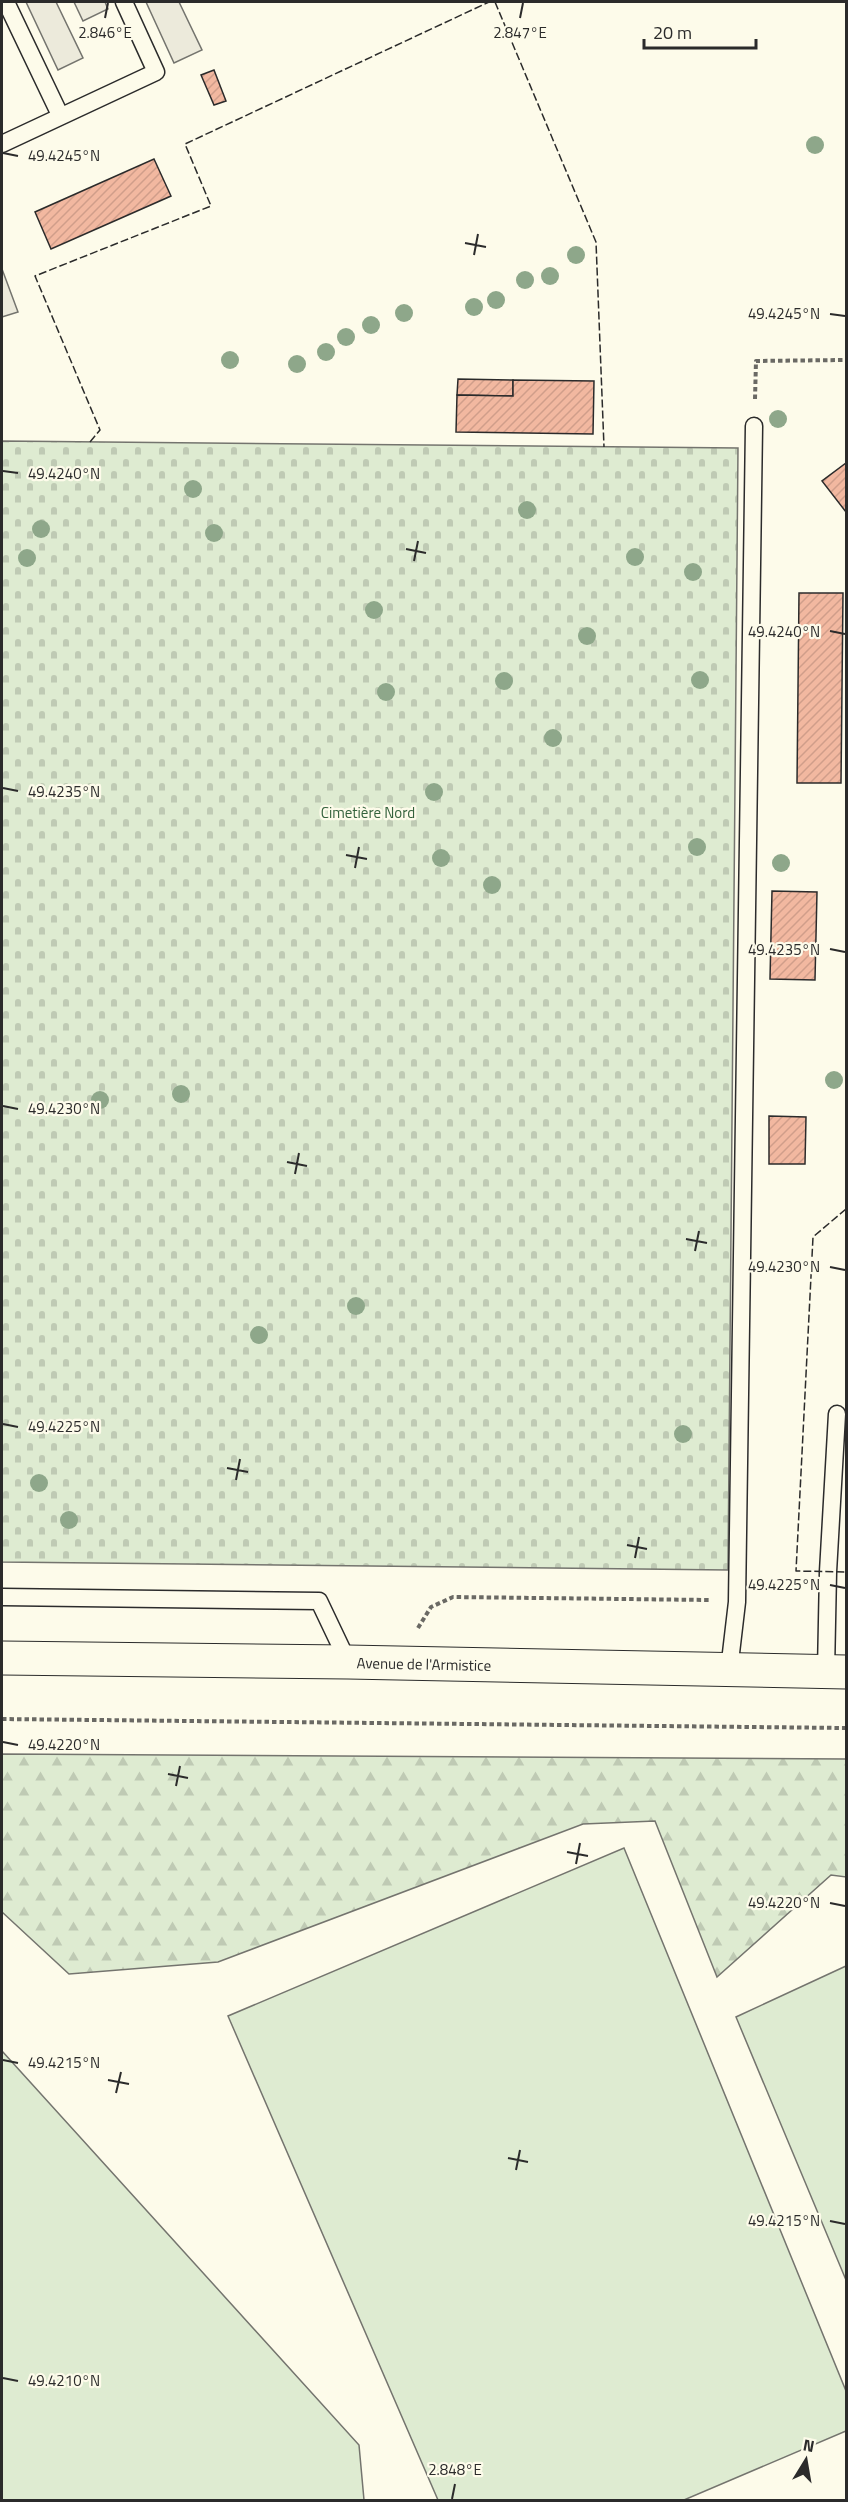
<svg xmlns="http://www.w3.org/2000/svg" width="848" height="2502" viewBox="0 0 848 2502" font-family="'Titillium Web',sans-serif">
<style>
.forest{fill:url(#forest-firs);stroke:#74746e;stroke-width:1.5}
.cemetery{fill:url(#cemetery-stones);stroke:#74746e;stroke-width:1.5}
.pitch{fill:#deebd1;stroke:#74746e;stroke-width:1.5}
.parking{fill:#eceadb;stroke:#74746e;stroke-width:1.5}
.building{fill:url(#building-hatch);stroke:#2b2b2b;stroke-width:1.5}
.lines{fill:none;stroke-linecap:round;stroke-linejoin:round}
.lane-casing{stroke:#2b2b2b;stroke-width:19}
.secondary-casing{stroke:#2b2b2b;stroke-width:35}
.path{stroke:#6a6964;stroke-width:4;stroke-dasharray:4.5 3;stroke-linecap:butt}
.lane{stroke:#fdfbea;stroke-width:16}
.secondary{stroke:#fdfbea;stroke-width:33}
.fence{stroke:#2b2b2b;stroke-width:1.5;stroke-dasharray:8 3;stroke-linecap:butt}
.tree{fill:#8ea78a}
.ticks{fill:none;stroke:#2b2b2b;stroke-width:2}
.labels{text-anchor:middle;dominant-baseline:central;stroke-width:4.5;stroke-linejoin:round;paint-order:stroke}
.park-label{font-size:15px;fill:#34623c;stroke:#fdfbea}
.street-label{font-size:15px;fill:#2b2b2b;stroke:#fdfbea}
.ticks-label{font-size:15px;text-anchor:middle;fill:#2b2b2b;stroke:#fdfbea;stroke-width:4.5;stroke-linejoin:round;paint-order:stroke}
</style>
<defs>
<pattern id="forest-firs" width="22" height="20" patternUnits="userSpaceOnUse" patternTransform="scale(1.5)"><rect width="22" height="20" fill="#deebd1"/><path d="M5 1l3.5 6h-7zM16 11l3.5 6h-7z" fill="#bfcab4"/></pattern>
<pattern id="cemetery-stones" width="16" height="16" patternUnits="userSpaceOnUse" patternTransform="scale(1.5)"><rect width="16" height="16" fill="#deebd1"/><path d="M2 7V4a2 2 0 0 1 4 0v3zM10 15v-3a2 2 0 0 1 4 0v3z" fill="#bfcab4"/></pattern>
<pattern id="building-hatch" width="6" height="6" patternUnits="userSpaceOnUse" patternTransform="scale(1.5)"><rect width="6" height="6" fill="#f2b8a0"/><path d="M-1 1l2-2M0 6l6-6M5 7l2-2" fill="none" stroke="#d09e8a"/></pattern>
</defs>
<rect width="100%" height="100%" fill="#fdfbea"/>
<polygon class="forest" points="2,1754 846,1759 846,1877 831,1875 717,1977 655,1821 583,1824 218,1962 69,1974 2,1912"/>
<polygon class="cemetery" points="2,441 738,448 728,1570 2,1562"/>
<g class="pitch">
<polygon points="624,1848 846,2391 846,2431 684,2500 438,2500 228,2016"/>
<polygon points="846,1966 846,2280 736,2017"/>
<polygon points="2,2051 359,2445 364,2500 2,2500"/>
</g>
<g class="parking">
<polygon points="26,2 56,2 83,58 58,70"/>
<polygon points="74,2 105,2 108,9 83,21"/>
<polygon points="146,2 179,2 202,50 174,63"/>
<polygon points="2,269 18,312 2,317"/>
</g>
<g class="building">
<polygon points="214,70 226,101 214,105 201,75"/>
<polygon points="154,159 171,196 51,249 35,212"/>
<polygon points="458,379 513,380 513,396 457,395"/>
<polygon points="513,380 594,381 593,434 456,432 457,395 513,396"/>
<polygon points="846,463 846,512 822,481"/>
<polygon points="799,593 843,593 841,783 797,783"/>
<polygon points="772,891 817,892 815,980 770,979"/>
<polygon points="769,1116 806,1117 805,1164 769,1164"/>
</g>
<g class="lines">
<defs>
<g id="lane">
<polyline points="6,2 60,115"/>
<polyline points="2,144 156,72 124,2"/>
<polyline points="2,1597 319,1601 348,1662"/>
<polyline points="729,1670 737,1602 754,426"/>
<polyline points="826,1671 828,1572 837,1414"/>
</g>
<g id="secondary">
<path id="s1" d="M2 1658 348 1662 846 1672"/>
</g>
</defs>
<use href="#lane" class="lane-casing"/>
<use href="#secondary" class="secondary-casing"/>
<g class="path">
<polyline points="755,399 756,361 846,360"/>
<polyline points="418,1628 431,1607 453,1597 709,1600"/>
<polyline points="2,1719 846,1728"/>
</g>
<use href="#lane" class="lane"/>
<use href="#secondary" class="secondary"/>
<g class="fence">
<polyline points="495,2 596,242 604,447"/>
<polyline points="90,442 100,430 35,276 211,206 185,144 489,2"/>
<polyline points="846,1209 813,1237 796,1571 846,1572"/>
</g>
</g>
<g class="tree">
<circle cx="815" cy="145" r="9"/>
<circle cx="576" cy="255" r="9"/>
<circle cx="550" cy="276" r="9"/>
<circle cx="525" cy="280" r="9"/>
<circle cx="496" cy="300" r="9"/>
<circle cx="474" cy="307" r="9"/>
<circle cx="404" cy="313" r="9"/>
<circle cx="371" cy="325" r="9"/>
<circle cx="346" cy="337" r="9"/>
<circle cx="326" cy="352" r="9"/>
<circle cx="230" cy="360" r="9"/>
<circle cx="297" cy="364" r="9"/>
<circle cx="778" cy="419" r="9"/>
<circle cx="193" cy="489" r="9"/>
<circle cx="527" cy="510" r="9"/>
<circle cx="41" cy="529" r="9"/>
<circle cx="214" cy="533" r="9"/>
<circle cx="635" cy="557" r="9"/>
<circle cx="27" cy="558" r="9"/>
<circle cx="693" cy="572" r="9"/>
<circle cx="374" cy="610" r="9"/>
<circle cx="587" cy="636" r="9"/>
<circle cx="700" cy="680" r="9"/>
<circle cx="504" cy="681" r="9"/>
<circle cx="386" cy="692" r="9"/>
<circle cx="553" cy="738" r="9"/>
<circle cx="434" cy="792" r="9"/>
<circle cx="697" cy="847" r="9"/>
<circle cx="441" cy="858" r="9"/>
<circle cx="781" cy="863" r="9"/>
<circle cx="492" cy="885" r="9"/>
<circle cx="834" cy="1080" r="9"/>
<circle cx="181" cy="1094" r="9"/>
<circle cx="100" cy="1100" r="9"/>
<circle cx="356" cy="1306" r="9"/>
<circle cx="259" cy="1335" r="9"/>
<circle cx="683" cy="1434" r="9"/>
<circle cx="39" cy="1483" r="9"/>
<circle cx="69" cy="1520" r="9"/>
</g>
<path class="ticks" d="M105 18 108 3M520 18 523 3M3 153 18 156M465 243 486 247M474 255 478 234M830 314 845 316M3 471 18 473M406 549 426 553M414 561 418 541M830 631 845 634M3 788 18 791M346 855 367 859M355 868 359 847M830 949 845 952M3 1106 18 1109M287 1162 307 1166M295 1174 299 1153M686 1239 707 1243M695 1251 699 1231M830 1267 845 1270M3 1424 18 1427M227 1468 248 1472M236 1480 240 1459M627 1545 647 1549M635 1558 639 1537M830 1585 845 1588M3 1742 18 1745M168 1774 188 1778M176 1786 180 1766M567 1852 588 1856M576 1864 580 1843M830 1903 845 1906M3 2060 18 2063M108 2080 129 2084M116 2093 121 2072M508 2158 528 2162M516 2170 520 2150M830 2221 845 2224M3 2378 18 2381M452 2499 455 2484"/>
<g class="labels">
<g class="park-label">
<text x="368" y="812">Cimetière Nord</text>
</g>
<g class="street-label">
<text stroke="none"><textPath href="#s1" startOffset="422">Avenue de l'Armistice</textPath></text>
</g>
</g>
<g class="ticks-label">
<text x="105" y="38">2.846°E</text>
<text x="520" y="38">2.847°E</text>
<text x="64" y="161">49.4245°N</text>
<text x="784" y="319">49.4245°N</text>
<text x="64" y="479">49.4240°N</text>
<text x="784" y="637">49.4240°N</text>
<text x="64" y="797">49.4235°N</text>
<text x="784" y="955">49.4235°N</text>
<text x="64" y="1114">49.4230°N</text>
<text x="784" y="1272">49.4230°N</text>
<text x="64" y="1432">49.4225°N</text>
<text x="784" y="1590">49.4225°N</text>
<text x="64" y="1750">49.4220°N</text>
<text x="784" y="1908">49.4220°N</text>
<text x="64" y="2068">49.4215°N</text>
<text x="784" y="2226">49.4215°N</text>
<text x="64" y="2386">49.4210°N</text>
<text x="455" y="2475">2.848°E</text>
</g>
<rect width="848" height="2502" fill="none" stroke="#2b2b2b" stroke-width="6"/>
<g transform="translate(806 2460) rotate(11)" stroke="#fdfbea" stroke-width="4.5" paint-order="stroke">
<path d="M0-4.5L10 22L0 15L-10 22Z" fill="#2b2b2b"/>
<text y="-9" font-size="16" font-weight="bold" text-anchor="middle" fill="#2b2b2b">N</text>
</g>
<path d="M644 39v9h112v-9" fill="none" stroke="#2b2b2b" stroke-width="3"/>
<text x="653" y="39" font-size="18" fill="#2b2b2b" stroke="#fdfbea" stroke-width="4.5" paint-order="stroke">20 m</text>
</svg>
